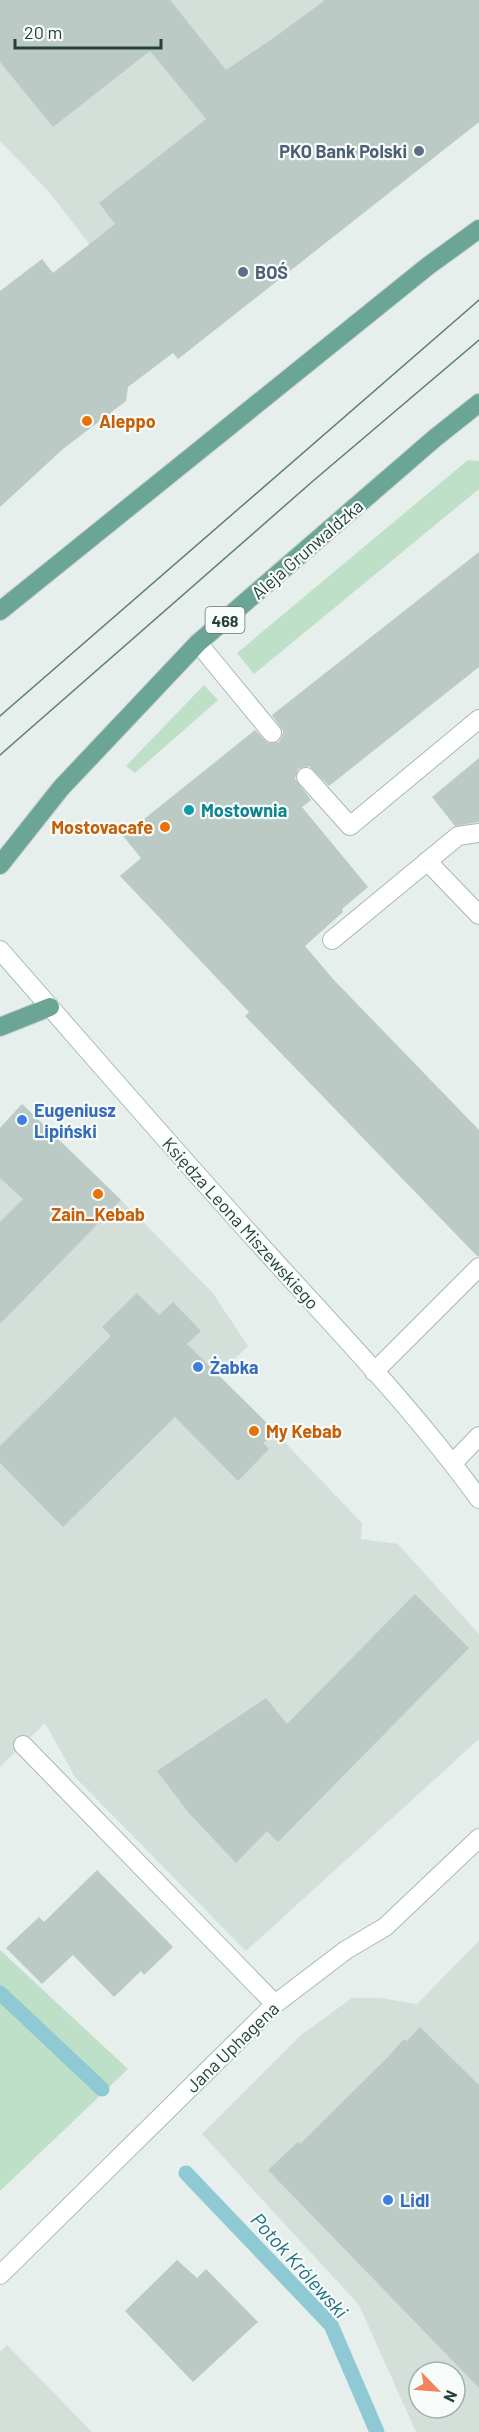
<svg xmlns="http://www.w3.org/2000/svg" width="479" height="2432" viewBox="0 0 479 2432" font-family="Barlow,sans-serif">
<style>
.built{fill:#d4dfda;fill-rule:evenodd}
.green{fill:#bfe0c8}
.lines{fill:none;stroke-linecap:round;stroke-linejoin:round}
.stream{stroke:#8ec9d4;stroke-width:15}
.building{fill:#bbcac4}
.service-casing{stroke:#a8b8b2;stroke-width:20}
.minor-casing{stroke:#a8b8b2;stroke-width:20}
.secondary-casing{stroke:#a4bbb3;stroke-width:20}
.primary-casing{stroke:#c2cac8;stroke-width:20}
.service{stroke:#fff;stroke-width:18}
.minor{stroke:#fff;stroke-width:18}
.secondary{stroke:#fff;stroke-width:18}
.primary{stroke:#6aa596;stroke-width:18}
.tram{stroke:#5f7d75;stroke-width:1.5}
.service-dot{fill:#5c6f8a;stroke:#f7fbf9;stroke-width:2}
.food-dot{fill:#e8710a;stroke:#f7fbf9;stroke-width:2}
.culture-dot{fill:#0f9aa8;stroke:#f7fbf9;stroke-width:2}
.shop-dot{fill:#3f7fe0;stroke:#f7fbf9;stroke-width:2}
.labels{text-anchor:middle;dominant-baseline:central;stroke-width:4.5;stroke-linejoin:round;paint-order:stroke}
.shield{fill:#f7fbf9;stroke:#637a73;stroke-width:1.5}
.shield-label{font-size:16px;font-weight:bold;fill:#24423a}
.service-label{font-size:18px;font-weight:bold;fill:#4e5e75;stroke:#f7fbf9;text-anchor:end}
.food-label{font-size:18px;font-weight:bold;fill:#c56008;stroke:#f7fbf9;text-anchor:start}
.street-label{font-size:18px;fill:#24423a;stroke:#f7fbf9}
.culture-label{font-size:18px;font-weight:bold;fill:#0d838f;stroke:#f7fbf9;text-anchor:start}
.shop-label{font-size:18px;font-weight:bold;fill:#366cbe;stroke:#f7fbf9;text-anchor:start}
.water-label{font-size:20px;font-style:italic;fill:#1c6f80;stroke:#f7fbf9}
</style>
<rect width="100%" height="100%" fill="#e6efeb"/>
<g class="built">
<polygon points="0,0 412,0 479,88 479,122 178,359 50,193 0,141"/>
<polygon points="22,1104 121,1200 212,1292 248,1346 218,1375 249,1405 362,1523 361,1539 398,1544 479,1634 479,1739 246,1951 75,1777 45,1723 0,1767 0,1128"/>
<path d="M479 1941V2432H416L359 2305 202 2134 301 2035 352 1998H380L417 2004ZM419 2372H455V2408H419Z"/>
<polygon points="7,2345 92,2432 0,2432 0,2352"/>
</g>
<g class="green">
<polygon points="468,460 479,461 479,489 254,674 237,653"/>
<polygon points="204,685 218,700 135,773 126,766"/>
<polygon points="0,1950 128,2069 0,2191"/>
</g>
<g class="lines">
<g class="stream">
<polyline points="0,1993 102,2089"/>
<polyline points="186,2173 331,2325 377,2432"/>
</g>
</g>
<g class="building">
<polygon points="0,0 170,0 226,70 275,37 325,0 479,0 479,122 178,359 173,353 128,387 126,401 63,449 0,507 0,291 42,259 53,273 115,224 99,203 206,119 150,51 53,127 0,62"/>
<polygon points="479,552 479,667 329,786 309,766 298,769 295,779 311,800 302,807 368,887 342,909 343,912 305,946 333,979 479,1130 479,1256 477,1256 245,1016 249,1012 120,876 141,858 123,836 255,730 268,743 279,742 282,737 283,731 272,715"/>
<polygon points="479,758 479,822 455,826 432,797"/>
<polygon points="22,1104 121,1200 0,1324 0,1222 23,1199 0,1178 0,1128"/>
<polygon points="137,1293 159,1315 173,1302 201,1331 187,1344 277,1433 263,1443 269,1449 238,1481 175,1417 63,1527 0,1463 0,1446 111,1336 102,1327"/>
<polygon points="415,1594 469,1648 278,1842 267,1831 236,1863 188,1812 157,1771 266,1698 287,1724"/>
<polygon points="97,1870 173,1947 144,1975 141,1971 114,1997 73,1955 42,1984 6,1948 39,1917 44,1922"/>
<polygon points="420,2027 479,2085 479,2388 268,2170 298,2142 300,2144 387,2058 404,2039 407,2041"/>
<polygon points="177,2260 197,2278 206,2269 258,2322 193,2382 125,2311"/>
</g>
<g class="lines">
<defs>
<g id="service">
<polyline points="198,643 272,733"/>
<polyline points="306,777 350,826 479,719"/>
<polyline points="427,861 479,915"/>
<polyline points="332,940 458,836 479,833"/>
<polyline points="453,1463 479,1436"/>
<polyline points="23,1745 275,2004"/>
</g>
<g id="minor">
<polyline points="374,1372 479,1267"/>
<polyline points="0,2275 275,2004 346,1950 385,1927 479,1838"/>
</g>
<path id="secondary" d="M0 950C87 1049 173 1149 262 1247 336 1329 414 1409 479 1499"/>
<g id="primary">
<polyline points="0,611 428,266 479,229"/>
<polyline points="0,865 61,788 198,643 435,438 479,403"/>
<polyline points="0,1027 50,1007"/>
</g>
</defs>
<use href="#service" class="service-casing"/>
<use href="#minor" class="minor-casing"/>
<use href="#secondary" class="secondary-casing"/>
<use href="#primary" class="primary-casing"/>
<use href="#service" class="service"/>
<use href="#minor" class="minor"/>
<use href="#secondary" class="secondary"/>
<use href="#primary" class="primary"/>
<g class="tram">
<polyline points="0,716 479,300"/>
<polyline points="0,755 313,481 479,340"/>
</g>
</g>
<g class="service-dot">
<circle cx="419" cy="151" r="6"/>
<circle cx="243" cy="272" r="6"/>
</g>
<g class="food-dot">
<circle cx="87" cy="421" r="6"/>
<circle cx="165" cy="827" r="6"/>
<circle cx="98" cy="1194" r="6"/>
<circle cx="254" cy="1431" r="6"/>
</g>
<circle class="culture-dot" cx="189" cy="810" r="6"/>
<g class="shop-dot">
<circle cx="22" cy="1120" r="6"/>
<circle cx="198" cy="1367" r="6"/>
<circle cx="388" cy="2200" r="6"/>
</g>
<g class="labels">
<rect class="shield" x="205.5" y="607" width="39" height="26" rx="4.5"/>
<g class="shield-label">
<text x="225" y="620">468</text>
</g>
<g class="service-label">
<text x="407" y="151">PKO Bank Polski</text>
<text x="255" y="272" text-anchor="start">BOŚ</text>
</g>
<g class="food-label">
<text x="99" y="421">Aleppo</text>
<text x="153" y="827" text-anchor="end">Mostovacafe</text>
<text x="98" y="1214" text-anchor="middle">Zain_Kebab</text>
<text x="266" y="1431">My Kebab</text>
</g>
<g class="street-label">
<text transform="translate(307 549) rotate(-41)">Aleja Grunwaldzka</text>
<text transform="translate(241 1223) rotate(48)">Księdza Leona Miszewskiego</text>
<text transform="translate(232 2047) rotate(-44)">Jana Uphagena</text>
</g>
<g class="culture-label">
<text x="201" y="810">Mostownia</text>
</g>
<g class="shop-label">
<text x="34" y="1110">Eugeniusz<tspan x="34" dy="21">Lipiński</tspan></text>
<text x="210" y="1367">Żabka</text>
<text x="400" y="2200">Lidl</text>
</g>
<g class="water-label">
<text transform="translate(300 2265) rotate(48)">Potok Królewski</text>
</g>
</g>
<g transform="translate(437 2390) rotate(115)"><circle r="28" fill="#f7fbf9" stroke="#a3b1ad" stroke-width="1.5"/>
<path d="M0-4.5L10 22L0 15L-10 22Z" fill="#f4845f"/>
<text y="-9" font-size="16" font-weight="bold" text-anchor="middle" fill="#24423a">N</text>
</g>
<path d="M15 39v9h146v-9" fill="none" stroke="#24423a" stroke-width="3"/>
<text x="24" y="39" font-size="18" fill="#24423a" stroke="#f7fbf9" stroke-width="4.5" paint-order="stroke">20 m</text>
</svg>
